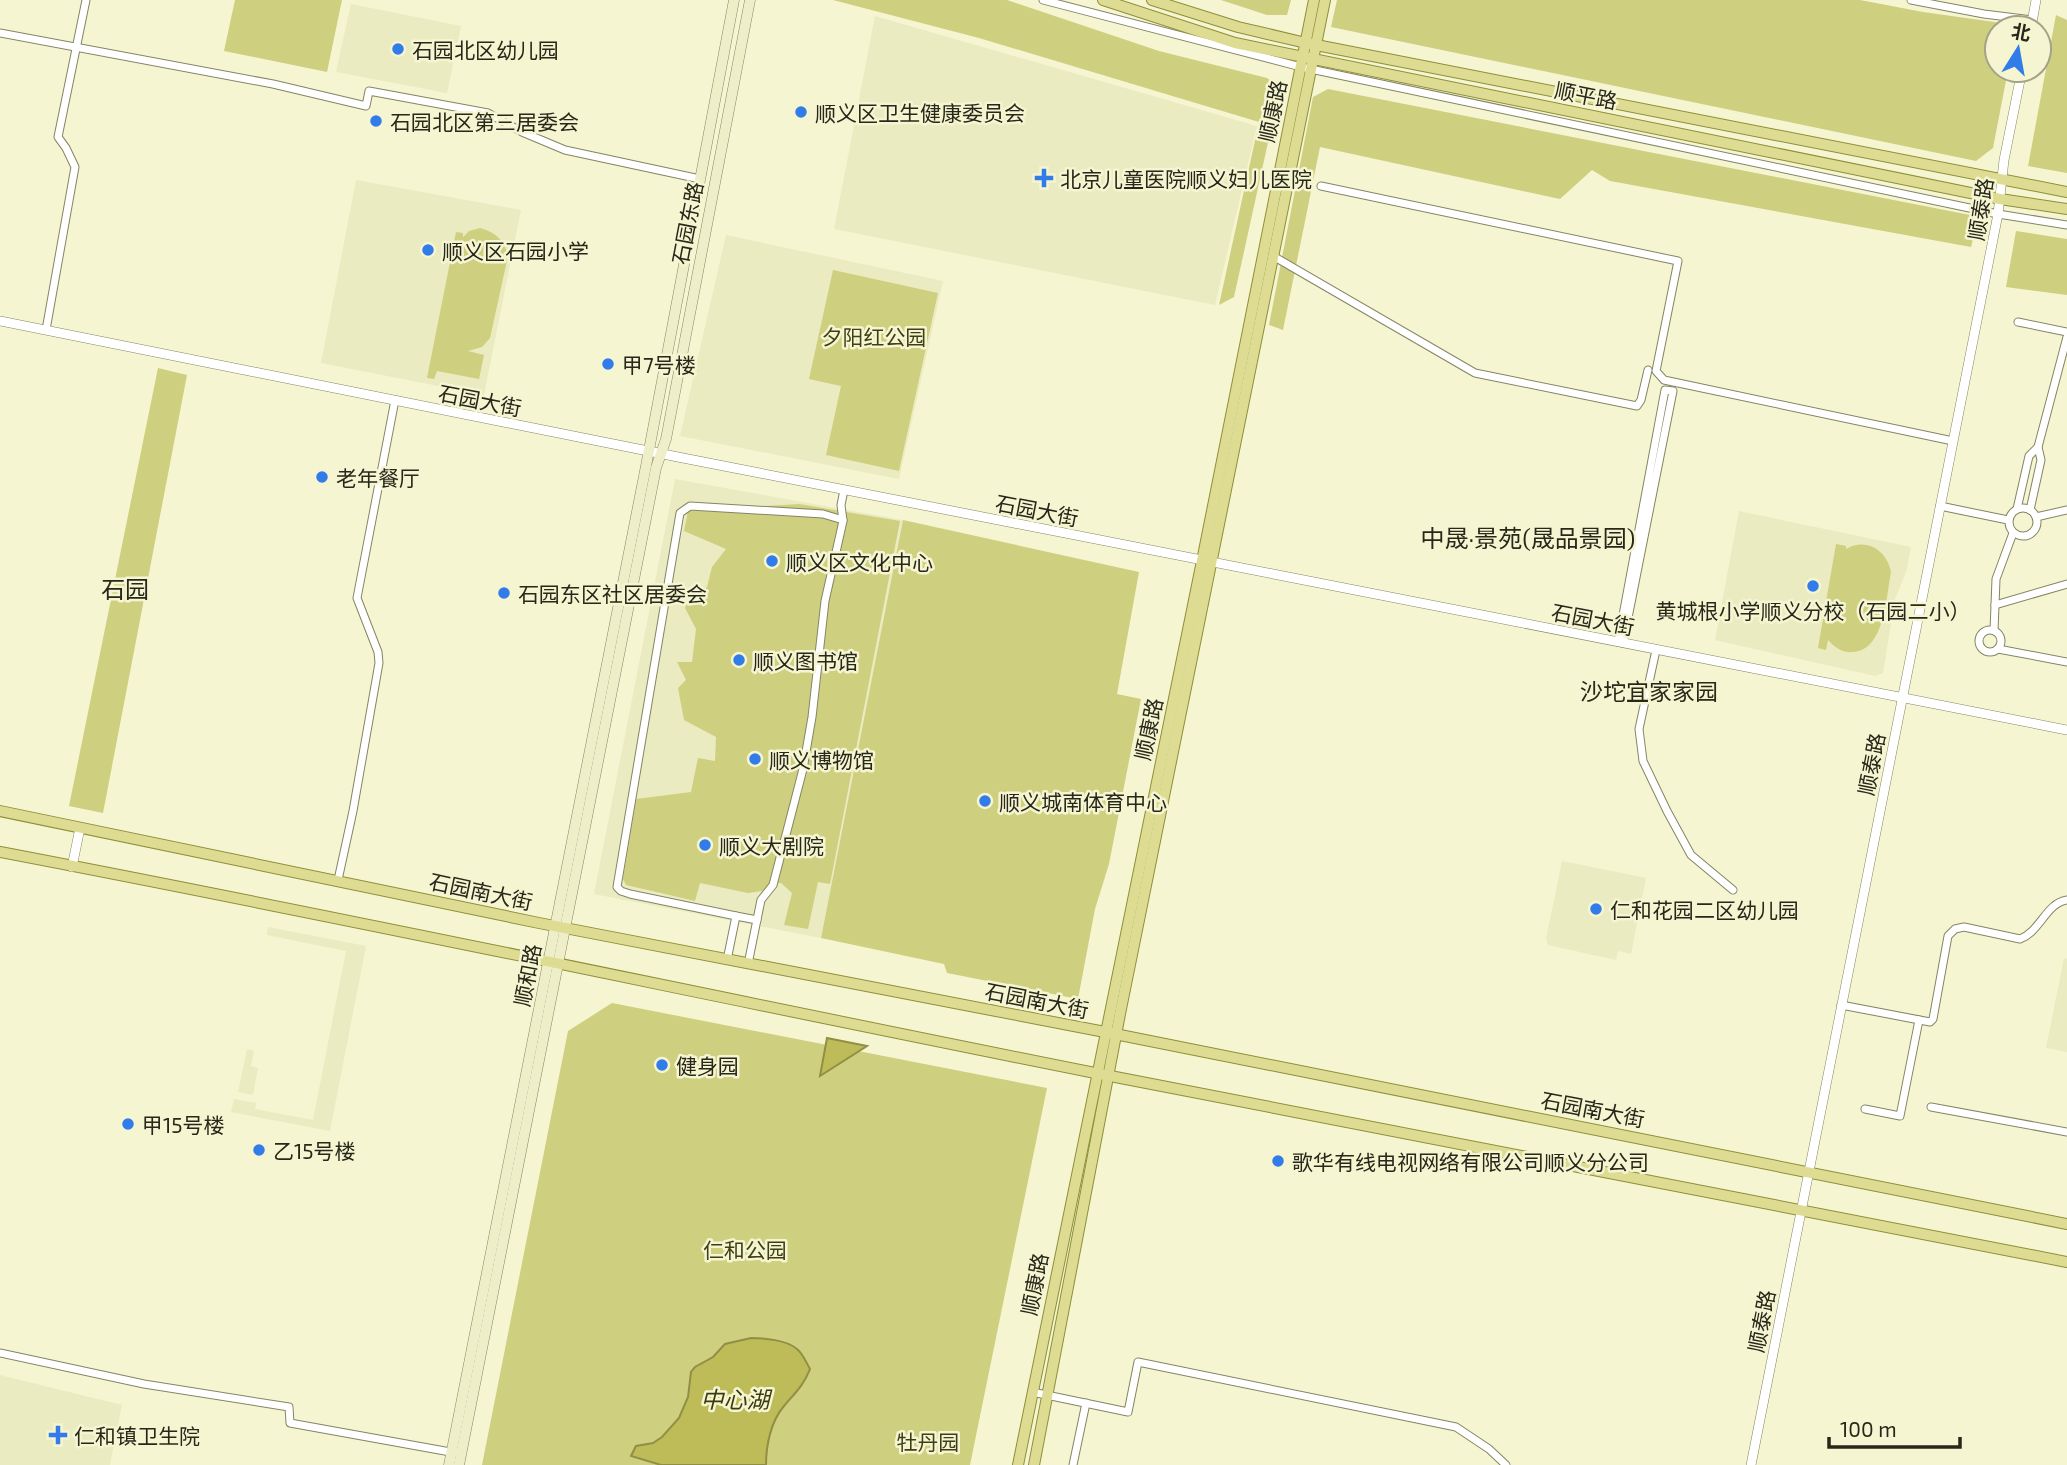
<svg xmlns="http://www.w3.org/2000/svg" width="2067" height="1465" viewBox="0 0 2067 1465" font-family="'Exo 2','Noto Sans SC',sans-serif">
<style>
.built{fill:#eaebc0}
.green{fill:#cfcf80}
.water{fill:#bebc58;stroke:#918f45;stroke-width:2}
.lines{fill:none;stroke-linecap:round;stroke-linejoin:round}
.minor-casing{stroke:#848565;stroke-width:9}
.tertiary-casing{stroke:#848565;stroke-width:10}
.secondary-casing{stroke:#848565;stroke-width:11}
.primary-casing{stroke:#8f8e39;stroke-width:12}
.minor{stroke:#fff;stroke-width:7}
.tertiary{stroke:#fff;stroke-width:9}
.secondary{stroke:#eeeec8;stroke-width:10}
.primary{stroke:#dddc92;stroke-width:10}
.poi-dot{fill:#317ce8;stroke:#f5f5d2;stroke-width:2.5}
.labels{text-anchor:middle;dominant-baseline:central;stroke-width:5;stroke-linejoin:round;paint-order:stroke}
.poi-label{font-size:21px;fill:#27271a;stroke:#f5f5d2;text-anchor:start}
.street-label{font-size:21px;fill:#27271a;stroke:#f5f5d2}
.park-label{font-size:21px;fill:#3f3e14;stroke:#f5f5d2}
.neighbourhood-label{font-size:23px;fill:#27271a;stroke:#f5f5d2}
.water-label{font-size:23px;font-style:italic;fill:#3b3b10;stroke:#f5f5d2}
.quarter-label{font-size:24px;fill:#27271a;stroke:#f5f5d2}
</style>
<rect width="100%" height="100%" fill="#f5f5d2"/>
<g class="built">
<polygon points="351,4 461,26 447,93 336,72"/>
<polygon points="875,16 1257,126 1215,305 834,229"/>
<polygon points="356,180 521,210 484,395 321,363"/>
<polygon points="726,235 943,281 899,479 680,436"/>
<polygon points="675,479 903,520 821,938 594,894"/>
<polygon points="1739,511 1911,547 1906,572 1895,599 1883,673 1875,676 1715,640"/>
<polygon points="1562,861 1646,878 1631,954 1618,951 1616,960 1548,945 1546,939"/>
<polygon points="268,927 366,946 330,1131 231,1112 234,1099 256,1103 255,1109 313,1120 346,951 267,935"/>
<polygon points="2064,958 2067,959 2067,1052 2046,1048"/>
<polygon points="247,1049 254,1051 251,1066 258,1068 253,1095 238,1092"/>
<polygon points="0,1375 122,1405 110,1465 0,1465"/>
</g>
<g class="green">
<polygon points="235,0 342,0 327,72 224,51"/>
<polygon points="833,0 1007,0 1159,51 1267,78 1280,88 1234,297 1219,305 1259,122 979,38"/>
<polygon points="1221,0 1291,0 1287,15 1267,15"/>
<polygon points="1337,0 1860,0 1923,12 2016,25 2015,28 1997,28 1997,70 2008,70 1993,148 1976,161 1331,27"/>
<polygon points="2056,15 2067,20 2067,173 2028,166"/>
<polygon points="1328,89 1970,215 1977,224 1971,247 1610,181 1592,170 1560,199 1320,147 1283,330 1269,325 1313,97"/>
<path d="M480 228C496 232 505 241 508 256L490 338 482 347 468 351 484 355 479 379 437 371 434 379 427 378 456 232 463 233V237L469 231Z"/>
<polygon points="2016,231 2067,239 2067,295 2006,287"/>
<polygon points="833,270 938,293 899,471 826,455 841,386 809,379"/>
<polygon points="158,368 187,375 103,813 69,806"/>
<polygon points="799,504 900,521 830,884 818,882 808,929 784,925 792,893 781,883 769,884 762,891 748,893 700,883 695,901 626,885 623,879 636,799 691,792 698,758 715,761 716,737 684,720 678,688 686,680 677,662 692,662 696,629 685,608 688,601 707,587 712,567 726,549 684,531 688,511"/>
<polygon points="903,520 1139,572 1117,694 1141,699 1109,864 1095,909 1078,999 947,973 944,964 821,938"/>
<path d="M1836 544 1846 546V549C1866 537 1887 550 1891 572 1886 597 1885 650 1853 652 1843 653 1835 648 1828 640L1826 650 1818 648Z"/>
<polygon points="612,1003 1047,1088 970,1465 482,1465 568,1031"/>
</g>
<g class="water">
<polygon points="827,1038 867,1046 820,1076"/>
<path d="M751 1338C764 1338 787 1340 797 1349 803 1354 806 1362 810 1369 804 1385 795 1393 784 1406 771 1421 766 1445 766 1465H661L631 1456 636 1446 653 1443 662 1437 679 1418 688 1397 691 1372 695 1367 713 1357 725 1344Z"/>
</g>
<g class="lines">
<defs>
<g id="minor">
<polyline points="1043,0 1301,67 1998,214 2067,225"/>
<polyline points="1911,0 1984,14 2032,20"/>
<polyline points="0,33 273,84 366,106 369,91 488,113 522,132 565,150 700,179"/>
<polyline points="1321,186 1678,261 1656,371 1664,380 1953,441"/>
<polyline points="1273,256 1475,373 1637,406 1641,400 1648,370"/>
<polyline points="2018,322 2067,332"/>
<polyline points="46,330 75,167 66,148 58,137 86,0"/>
<polyline points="2038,447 2067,337"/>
<polyline points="1940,506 2008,520"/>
<circle cx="2023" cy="522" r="14"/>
<polyline points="2017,509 2029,456 2038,447 2041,460 2030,510"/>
<polyline points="2036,517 2067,510"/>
<polyline points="1995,605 2067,584"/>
<circle cx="1990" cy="641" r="11"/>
<polyline points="1994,631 1996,579 2013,533"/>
<polyline points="1618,642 1665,390 1673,391 1623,643"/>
<polyline points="1998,649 2067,662"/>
<polyline points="1656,650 1639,729 1643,761 1667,811 1691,855 1733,890"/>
<polyline points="338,880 353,811 379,663 378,652 357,598 395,400"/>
<polyline points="736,916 757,920"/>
<polyline points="727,960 736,916 630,894 621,891 617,887 680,513 690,506 823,514 843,520"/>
<polyline points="748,964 761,900 773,885 803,769 812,717 825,601 843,521 841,505 844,490"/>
<path d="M1841 1005 1930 1022 1933 1019 1948 936 1955 929 1964 927 2020 939C2040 932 2046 903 2067 900"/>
<polyline points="1931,1107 2067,1132"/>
<polyline points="1865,1109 1900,1116 1919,1020"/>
<polyline points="0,1353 144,1384 289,1407 290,1423 456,1453"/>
<polyline points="1032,1392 1128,1412 1138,1362 1456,1427 1489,1449 1506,1465"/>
<polyline points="1073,1465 1086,1403"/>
</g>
<g id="tertiary">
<polyline points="2031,28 2036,0"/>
<polyline points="0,321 683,458 2067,730"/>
<polyline points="72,867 80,828"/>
<polyline points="1751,1465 1998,214 2004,160 2022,70"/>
</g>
<g id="secondary">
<polyline points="449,1465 646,466 734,0"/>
<polyline points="459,1465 656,468 666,439 750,0"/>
</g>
<g id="primary">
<polyline points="1103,0 1235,43 2000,199 2067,209"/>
<polyline points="1152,0 1238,27 1306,43 2067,192"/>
<polyline points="0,811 539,923 1105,1032 2067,1224"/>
<path d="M0 852C368 922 733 1001 1100 1074 1422 1139 1745 1197 2067 1262"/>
<polyline points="1018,1465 1202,561 1314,0"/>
<polyline points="1034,1465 1120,1014 1325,0"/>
</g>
</defs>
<use href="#minor" class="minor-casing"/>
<use href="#tertiary" class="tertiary-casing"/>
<use href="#secondary" class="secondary-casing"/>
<use href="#primary" class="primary-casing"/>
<use href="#minor" class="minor"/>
<use href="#tertiary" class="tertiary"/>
<use href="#secondary" class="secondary"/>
<use href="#primary" class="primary"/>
</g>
<g class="poi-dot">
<circle cx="398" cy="49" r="7"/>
<circle cx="801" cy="112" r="7"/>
<circle cx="376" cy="121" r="7"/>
<path d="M1040.5 167.5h7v7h7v7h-7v7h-7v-7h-7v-7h7z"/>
<circle cx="428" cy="250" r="7"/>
<circle cx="608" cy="364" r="7"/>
<circle cx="322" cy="477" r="7"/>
<circle cx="772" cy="561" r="7"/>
<circle cx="1813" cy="586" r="7"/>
<circle cx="504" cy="593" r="7"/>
<circle cx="739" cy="660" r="7"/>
<circle cx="755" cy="759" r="7"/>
<circle cx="985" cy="801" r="7"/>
<circle cx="705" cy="845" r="7"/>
<circle cx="1596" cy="909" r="7"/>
<circle cx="662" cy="1065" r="7"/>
<circle cx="128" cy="1124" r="7"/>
<circle cx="259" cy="1150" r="7"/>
<circle cx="1278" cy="1161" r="7"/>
<path d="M54.5 1424.5h7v7h7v7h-7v7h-7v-7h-7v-7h7z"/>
</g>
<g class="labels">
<g class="poi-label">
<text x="412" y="49">石园北区幼儿园</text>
<text x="815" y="112">顺义区卫生健康委员会</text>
<text x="390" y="121">石园北区第三居委会</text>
<text x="1060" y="178">北京儿童医院顺义妇儿医院</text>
<text x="442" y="250">顺义区石园小学</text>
<text x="622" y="364">甲7号楼</text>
<text x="336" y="477">老年餐厅</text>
<text x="786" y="561">顺义区文化中心</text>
<text x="518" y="593">石园东区社区居委会</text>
<text x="1813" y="610" text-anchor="middle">黄城根小学顺义分校（石园二小）</text>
<text x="753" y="660">顺义图书馆</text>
<text x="769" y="759">顺义博物馆</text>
<text x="999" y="801">顺义城南体育中心</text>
<text x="719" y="845">顺义大剧院</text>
<text x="1610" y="909">仁和花园二区幼儿园</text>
<text x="676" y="1065">健身园</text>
<text x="142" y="1124">甲15号楼</text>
<text x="273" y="1150">乙15号楼</text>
<text x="1292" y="1161">歌华有线电视网络有限公司顺义分公司</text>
<text x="74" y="1435">仁和镇卫生院</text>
</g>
<g class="street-label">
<text transform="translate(1586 95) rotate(11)">顺平路</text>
<text transform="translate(1272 111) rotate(-78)">顺康路</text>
<text transform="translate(1980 209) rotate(-81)">顺泰路</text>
<text transform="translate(687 223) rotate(-79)">石园东路</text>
<text transform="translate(480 400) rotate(11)">石园大街</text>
<text transform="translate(1037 510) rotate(11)">石园大街</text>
<text transform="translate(1593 619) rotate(11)">石园大街</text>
<text transform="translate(1148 729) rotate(-78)">顺康路</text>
<text transform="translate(1871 764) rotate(-79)">顺泰路</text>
<text transform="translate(481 891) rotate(12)">石园南大街</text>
<text transform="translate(527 975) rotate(-79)">顺和路</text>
<text transform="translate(1037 1000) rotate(11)">石园南大街</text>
<text transform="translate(1593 1109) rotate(11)">石园南大街</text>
<text transform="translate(1034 1284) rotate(-79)">顺康路</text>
<text transform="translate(1761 1321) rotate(-79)">顺泰路</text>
</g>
<g class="park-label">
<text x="874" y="336">夕阳红公园</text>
<text x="745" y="1249">仁和公园</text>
<text x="928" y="1441">牡丹园</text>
</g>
<g class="neighbourhood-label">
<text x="1649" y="691">沙坨宜家家园</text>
</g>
<g class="water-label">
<text x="735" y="1399">中心湖</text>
</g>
<g class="quarter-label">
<text x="1528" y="537">中晟·景苑(晟品景园)</text>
<text x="125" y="588">石园</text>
</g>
</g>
<g transform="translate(2018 49) rotate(11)"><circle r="33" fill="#f5f5d2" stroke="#a3a388" stroke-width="2"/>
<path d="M0-5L12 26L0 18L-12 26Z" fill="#317ce8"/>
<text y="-10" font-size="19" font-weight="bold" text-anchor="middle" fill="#27271a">北</text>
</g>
<path d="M1829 1437v10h131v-10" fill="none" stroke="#27271a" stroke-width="3.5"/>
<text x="1840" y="1437" font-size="21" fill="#27271a" stroke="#f5f5d2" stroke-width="5" paint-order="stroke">100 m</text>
</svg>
